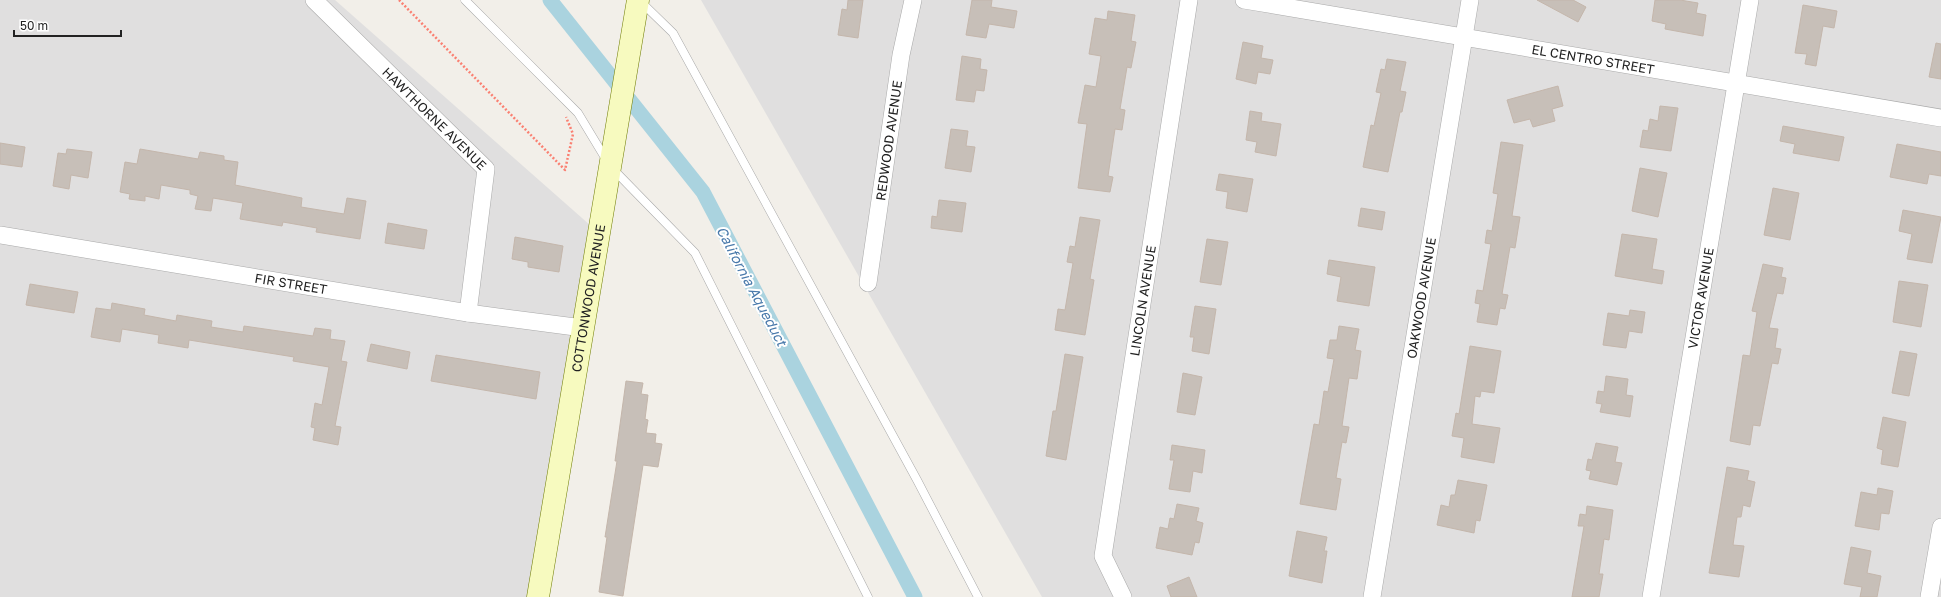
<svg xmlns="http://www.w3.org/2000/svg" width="1941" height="597" viewBox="0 0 1941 597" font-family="'Golos Text',sans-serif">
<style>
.residential{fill:#e0dfdf}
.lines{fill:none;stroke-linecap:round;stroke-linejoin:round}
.canal{stroke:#aad3df;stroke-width:15}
.building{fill:#c7bfb8;stroke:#c4b6ab}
.lane-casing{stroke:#a9a9a9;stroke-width:9}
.street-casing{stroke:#a9a9a9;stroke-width:18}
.secondary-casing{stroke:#707d05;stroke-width:23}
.path{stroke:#fa8072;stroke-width:2.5;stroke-dasharray:2 2;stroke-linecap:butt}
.lane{stroke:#fff;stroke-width:8}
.street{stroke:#fff;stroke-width:17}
.secondary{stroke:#f7fabf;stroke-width:22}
.labels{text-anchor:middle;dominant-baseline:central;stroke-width:4;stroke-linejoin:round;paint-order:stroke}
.street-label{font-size:13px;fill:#222;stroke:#fff}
.water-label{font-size:14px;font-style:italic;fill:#4a7aab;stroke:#fff}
</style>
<rect width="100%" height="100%" fill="#f2efe9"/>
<g class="residential">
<polygon points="0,0 335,0 599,233 538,597 0,597"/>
<polygon points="701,0 1941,0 1941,597 1042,597"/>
</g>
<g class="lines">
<polyline class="canal" points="550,0 703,192 915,597"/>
</g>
<g class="building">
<polygon points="848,0 863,0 858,38 838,35 842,9 847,10"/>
<polygon points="972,0 992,0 991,7 1017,11 1014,28 989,24 986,38 966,35"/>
<polygon points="1537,0 1573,0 1586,7 1578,22"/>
<polygon points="1655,0 1680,0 1698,3 1696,13 1706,15 1703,36 1665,29 1666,24 1652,21"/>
<polygon points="1803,5 1837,11 1834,28 1823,26 1816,66 1805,64 1807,54 1795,53"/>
<polygon points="1108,11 1135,15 1131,41 1136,42 1131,68 1127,67 1120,109 1125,110 1122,130 1115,129 1108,176 1113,177 1110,192 1078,188 1087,124 1078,123 1085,85 1096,87 1101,56 1089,54 1095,18 1107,20"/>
<polygon points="1243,42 1263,46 1261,58 1273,60 1270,74 1258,72 1256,84 1236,79"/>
<polygon points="1936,43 1941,44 1941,79 1929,77"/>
<polygon points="962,56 981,59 980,69 987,70 984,91 976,90 974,102 956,100"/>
<polygon points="1387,59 1406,62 1400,91 1406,92 1402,112 1400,112 1388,172 1363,167 1371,125 1374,126 1381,93 1376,92 1381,69 1385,70"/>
<polygon points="1558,86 1563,106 1552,109 1555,121 1533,127 1530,119 1514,123 1507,100"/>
<polygon points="1660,106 1678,108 1671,151 1640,147 1643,130 1648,131 1650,119 1658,121"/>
<polygon points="1250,111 1262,113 1261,121 1281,124 1276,156 1255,152 1257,142 1246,140"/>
<polygon points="1783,126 1844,137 1839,161 1793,153 1795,144 1780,141"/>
<polygon points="951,129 968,131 966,146 975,147 971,172 945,168"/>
<polygon points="1501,142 1523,145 1512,216 1520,217 1515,248 1510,247 1502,294 1508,295 1505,309 1500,308 1497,325 1477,322 1480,304 1475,303 1477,290 1483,291 1491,244 1485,243 1487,230 1492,231 1498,194 1493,193"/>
<polygon points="0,143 25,147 22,167 0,164"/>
<polygon points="1897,144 1941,152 1941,176 1929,174 1927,184 1890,177"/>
<polygon points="67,149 92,152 88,178 71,175 69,189 53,186 58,153 66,154"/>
<polygon points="140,149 198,159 200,152 224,156 224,160 238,162 235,185 302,198 301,207 344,214 347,198 366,201 360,239 316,232 317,228 283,222 282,226 240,219 243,203 213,198 211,211 195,209 198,196 190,194 190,190 161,185 159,199 145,196 145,201 129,199 130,194 120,192 125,162 137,164"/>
<polygon points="1640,168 1667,173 1658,217 1632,211"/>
<polygon points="1219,174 1253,179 1247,212 1226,208 1228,192 1216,190"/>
<polygon points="1773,188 1799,193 1790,240 1764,235"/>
<polygon points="939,200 966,203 962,232 931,228 932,216 937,217"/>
<polygon points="1361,208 1385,212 1382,230 1358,226"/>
<polygon points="1903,210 1941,217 1932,263 1907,259 1912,234 1899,231"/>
<polygon points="1080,217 1100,220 1090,279 1094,280 1085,335 1055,330 1058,309 1065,310 1073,263 1067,262 1070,246 1075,247"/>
<polygon points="388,223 427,230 424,249 385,243"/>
<polygon points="1622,234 1657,239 1652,269 1664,271 1662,284 1615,276"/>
<polygon points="515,237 563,246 559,272 528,267 528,262 512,259"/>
<polygon points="1207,239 1228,242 1221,285 1200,282"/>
<polygon points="1329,260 1375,267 1369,306 1337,301 1341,277 1327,274"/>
<polygon points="1763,264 1783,268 1781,277 1786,278 1783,294 1777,293 1769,328 1778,329 1775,348 1781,349 1778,364 1772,363 1760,426 1753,425 1750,445 1730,441 1743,355 1750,356 1757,312 1752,311"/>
<polygon points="1899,281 1928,285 1921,327 1893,322"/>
<polygon points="30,284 78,292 74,313 26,305"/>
<polygon points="112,303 145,309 144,315 176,321 177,315 212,321 211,327 243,332 244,326 313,336 315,328 331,330 330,339 345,341 341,361 347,362 335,426 341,427 338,445 313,440 315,428 311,427 315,403 322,405 329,367 293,361 294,357 189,340 188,348 158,343 159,335 122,329 120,342 91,337 96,308 111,310"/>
<polygon points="1195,306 1216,309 1209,354 1192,351 1194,337 1190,337"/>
<polygon points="1630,310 1645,312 1642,333 1629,331 1626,348 1603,345 1608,313 1629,316"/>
<polygon points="1339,326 1359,329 1355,350 1361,351 1357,379 1349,378 1342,426 1349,427 1346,443 1342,442 1336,478 1341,479 1336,510 1300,504 1314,424 1319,425 1324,391 1328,392 1334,359 1327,358 1330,340 1337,340"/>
<polygon points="371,344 410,352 407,369 367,361"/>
<polygon points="1470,346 1501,351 1494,393 1481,391 1480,397 1475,396 1472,424 1500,428 1494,463 1461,457 1464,438 1452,436 1456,413 1459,414"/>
<polygon points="1900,351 1917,354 1909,396 1892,393"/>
<polygon points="1065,354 1083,357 1066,460 1046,456 1053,411 1056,411"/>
<polygon points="436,355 540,372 536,399 431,381"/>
<polygon points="1183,373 1202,377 1195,415 1177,412"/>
<polygon points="1606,376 1628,379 1626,395 1633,396 1630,417 1600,412 1602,404 1596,403 1598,391 1604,392"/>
<polygon points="626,381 643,383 641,394 648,395 645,419 648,420 646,433 656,434 655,443 662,444 658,467 643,465 623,596 599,592 607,537 605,537 617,461 615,461"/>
<polygon points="1883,417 1906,422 1898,467 1881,464 1883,450 1877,448"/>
<polygon points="1596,443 1618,447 1615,462 1622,463 1617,485 1589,479 1591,471 1586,470 1588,459 1592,460"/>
<polygon points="1172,445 1205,450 1202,473 1193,471 1190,492 1169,489 1174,460 1170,460"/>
<polygon points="1727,467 1749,471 1747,480 1755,482 1750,507 1743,505 1741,517 1737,517 1733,545 1744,546 1739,577 1709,573"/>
<polygon points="1458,480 1487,485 1480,521 1476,520 1474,533 1437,525 1441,505 1449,507 1451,495 1455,495"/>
<polygon points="1878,488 1893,491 1889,514 1881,513 1879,530 1855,526 1861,492 1877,495"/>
<polygon points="1177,504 1199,508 1196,521 1203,523 1199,543 1195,542 1192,555 1156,548 1160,527 1168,529 1170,518 1174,519"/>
<polygon points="1587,506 1613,510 1609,540 1604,539 1599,574 1603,574 1599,597 1572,597 1584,526 1578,526 1580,514 1586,515"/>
<polygon points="1297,531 1327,537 1324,551 1327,551 1322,583 1289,576"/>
<polygon points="1851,547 1871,551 1867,573 1881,576 1877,597 1860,597 1862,587 1844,584"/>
<polygon points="1189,577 1197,597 1171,597 1167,586"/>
</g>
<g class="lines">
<defs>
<g id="lane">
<polyline points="465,0 578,113 610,166 695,253 868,597"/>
<polyline points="640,1 673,33 917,480 978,597"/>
</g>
<g id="street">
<path id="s1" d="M314 0 486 169 468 313"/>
<path id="s2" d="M1244 0 1941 118"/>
<path id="s3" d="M0 235 468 313 583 328"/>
<path id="s4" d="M868 283 901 55 913 0"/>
<path id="s5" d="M1123 597 1103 556 1189 0"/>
<path id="s6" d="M1372 597 1470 0"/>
<path id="s7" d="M1651 597 1750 0"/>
<polyline points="1929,597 1941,527"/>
</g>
<g id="secondary">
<path id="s8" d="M538 597 638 0"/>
</g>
</defs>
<use href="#lane" class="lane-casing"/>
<use href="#street" class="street-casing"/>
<use href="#secondary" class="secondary-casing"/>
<polyline class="path" points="399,0 565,170 573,134 566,117"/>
<use href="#lane" class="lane"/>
<use href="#street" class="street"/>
<use href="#secondary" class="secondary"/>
</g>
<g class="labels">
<g class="street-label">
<text stroke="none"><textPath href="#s2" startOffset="354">EL CENTRO STREET</textPath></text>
<text stroke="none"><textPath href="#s1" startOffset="169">HAWTHORNE AVENUE</textPath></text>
<text stroke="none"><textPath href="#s4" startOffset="144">REDWOOD AVENUE</textPath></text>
<text stroke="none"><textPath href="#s3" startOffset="295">FIR STREET</textPath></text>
<text stroke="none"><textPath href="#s8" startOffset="303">COTTONWOOD AVENUE</textPath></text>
<text stroke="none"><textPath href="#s6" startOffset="303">OAKWOOD AVENUE</textPath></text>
<text stroke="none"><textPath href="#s7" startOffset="303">VICTOR AVENUE</textPath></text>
<text stroke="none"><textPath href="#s5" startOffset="304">LINCOLN AVENUE</textPath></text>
</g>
<g class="water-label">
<text transform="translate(752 286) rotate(62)">California Aqueduct</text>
</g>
</g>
<path d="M14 30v6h107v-6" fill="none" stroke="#222222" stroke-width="2"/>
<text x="20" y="30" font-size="12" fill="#222222" stroke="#ffffff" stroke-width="3" paint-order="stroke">50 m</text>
</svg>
